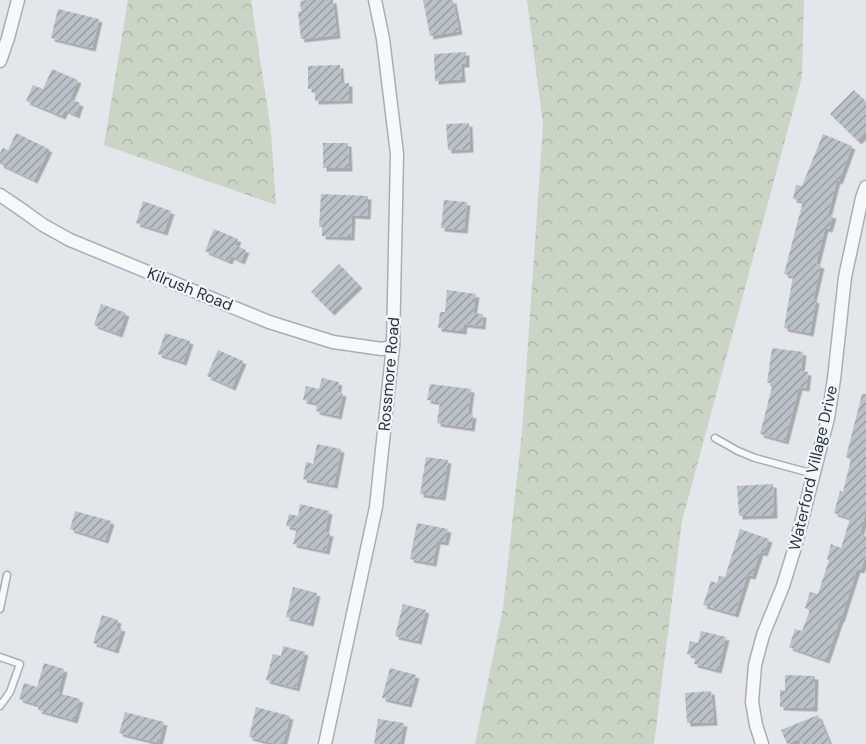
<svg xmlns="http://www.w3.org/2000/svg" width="866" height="744" viewBox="0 0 866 744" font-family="'DM Sans',sans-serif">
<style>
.forest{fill:url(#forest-crowns)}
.building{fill:url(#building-hatch);filter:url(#shadow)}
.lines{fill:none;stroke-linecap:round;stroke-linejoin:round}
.lane-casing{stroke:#a8aeb6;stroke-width:9}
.street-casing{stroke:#a8aeb6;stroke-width:15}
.lane{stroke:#f6f8f9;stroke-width:6}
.street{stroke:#f6f8f9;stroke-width:12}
.labels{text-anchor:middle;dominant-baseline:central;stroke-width:4.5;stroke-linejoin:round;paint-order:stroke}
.street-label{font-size:16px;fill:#2b3644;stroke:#f3f6f8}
</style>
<defs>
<pattern id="forest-crowns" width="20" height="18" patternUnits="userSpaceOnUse" patternTransform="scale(1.5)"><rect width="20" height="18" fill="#cad5c5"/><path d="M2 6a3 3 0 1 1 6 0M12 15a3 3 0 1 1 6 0" fill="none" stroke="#aeb7aa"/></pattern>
<pattern id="building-hatch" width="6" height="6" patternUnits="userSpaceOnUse" patternTransform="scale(1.5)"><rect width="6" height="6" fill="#bbc1c9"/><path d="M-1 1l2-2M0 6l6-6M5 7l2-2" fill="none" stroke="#989ea5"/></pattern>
<filter id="shadow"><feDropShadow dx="3.5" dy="3.5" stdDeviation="0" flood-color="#0004"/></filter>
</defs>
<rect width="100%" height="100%" fill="#e3e7eb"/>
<g class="forest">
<polygon points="128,0 251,0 271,131 276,205 104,145"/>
<polygon points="527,0 804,0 802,77 682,521 654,744 475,744 503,608 522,431 543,125"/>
</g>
<g class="building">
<polygon points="308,0 333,0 337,35 301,39 298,12 301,11 300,1"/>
<polygon points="423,0 453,0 459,31 430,36"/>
<polygon points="58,9 99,19 92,48 51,38"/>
<polygon points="466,52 466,64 461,64 462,79 435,81 434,54"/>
<polygon points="340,65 341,83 349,83 349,100 315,101 315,89 308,89 308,66"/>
<polygon points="52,69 78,80 70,99 80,103 76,115 65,110 62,116 26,101 33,85 43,89"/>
<polygon points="854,90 866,102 866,133 858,141 830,114"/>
<polygon points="469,123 470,149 448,150 446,124"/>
<polygon points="16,133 49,149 34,180 0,164 0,153 3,148 8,150"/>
<polygon points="823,134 852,146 839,181 837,180 828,214 833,215 829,229 825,228 816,264 821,265 813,299 816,300 810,333 784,328 793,276 784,274 803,201 793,199 796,185 802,186"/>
<polygon points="323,143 348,143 349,168 323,168"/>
<polygon points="321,194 368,196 367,216 352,215 351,237 322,236 322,227 319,227"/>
<polygon points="444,200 467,202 464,230 441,228"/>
<polygon points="143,201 171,211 164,232 136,223"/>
<polygon points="214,229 238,239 235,245 246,250 241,261 231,256 229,261 205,251"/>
<polygon points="339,264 359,285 331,312 311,292"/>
<polygon points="447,290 476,294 473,313 483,314 482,326 464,324 463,331 438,328 440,312 445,312"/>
<polygon points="101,304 126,313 119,334 94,325"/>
<polygon points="165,333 190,341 183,362 158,354"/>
<polygon points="772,348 803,352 801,371 808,372 806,388 799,387 785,441 760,434 773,383 767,383"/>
<polygon points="218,350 243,361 232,387 207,376"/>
<polygon points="322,378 339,382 337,392 343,393 338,416 316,411 317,403 303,400 306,386 319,389"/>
<polygon points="430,384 471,389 468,414 473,415 471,428 437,423 440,402 427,400"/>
<polygon points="862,394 866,394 866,510 860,534 866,536 866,553 861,570 857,569 841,619 840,619 826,660 789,647 795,629 802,631 810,610 805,608 810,592 818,594 829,560 827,560 831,544 841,548 850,518 834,513 840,491 843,492 851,459 846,457"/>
<polygon points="317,444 341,449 334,485 303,479 306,462 313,464"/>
<polygon points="426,457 448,460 442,497 420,494"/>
<polygon points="773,484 774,515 739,516 737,486"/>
<polygon points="300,504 329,511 325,532 330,533 326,551 293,544 297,528 286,526 289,514 298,516"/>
<polygon points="75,511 111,521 105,540 70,529"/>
<polygon points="417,523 448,529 445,542 437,541 433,563 410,559"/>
<polygon points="740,529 769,539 764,553 760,552 752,576 747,575 735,614 703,605 711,581 717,583 719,576 725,577"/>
<polygon points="293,587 317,593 310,623 286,617"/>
<polygon points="403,604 426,610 418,641 395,636"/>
<polygon points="102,615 118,620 116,627 122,628 115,650 93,643"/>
<polygon points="701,631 726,637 718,670 694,664 696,656 687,654 690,641 698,643"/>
<polygon points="283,646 305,652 296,688 266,680 273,654 281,656"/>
<polygon points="44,663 64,669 58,693 80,699 74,720 38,710 39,705 19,699 24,683 37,687"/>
<polygon points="390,668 416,675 408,704 382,698"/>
<polygon points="785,675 815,676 814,708 780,707 780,690 785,691"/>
<polygon points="711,691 714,722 687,723 685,693"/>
<polygon points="256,707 290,716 283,744 276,744 249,737"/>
<polygon points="125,712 164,722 159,743 119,733"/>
<polygon points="818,715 830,744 801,744 799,739 787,744 781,730"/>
<polygon points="378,719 404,723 400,744 374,744"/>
</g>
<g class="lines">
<defs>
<g id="lane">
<polyline points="715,438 738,451 755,458 814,474"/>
<polyline points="0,609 7,575"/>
<polyline points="0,657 20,664 10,692 0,706"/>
</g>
<g id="street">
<polyline points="0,61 8,38 18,0"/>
<polyline points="0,195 22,210 43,225 70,240 269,322 333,342 382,349 393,346"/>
<polyline points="325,744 376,507 393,346 397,154 383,39 375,0"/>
<polyline points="762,744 756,725 752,702 755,665 763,635 783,586 795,547 828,418 834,379 845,277 862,198 866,187"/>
</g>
</defs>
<use href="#lane" class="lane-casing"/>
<use href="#street" class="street-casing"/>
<use href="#lane" class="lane"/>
<use href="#street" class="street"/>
</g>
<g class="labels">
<g class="street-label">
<text transform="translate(190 289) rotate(22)">Kilrush Road</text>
<text transform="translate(389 374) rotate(-85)">Rossmore Road</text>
<text transform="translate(813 468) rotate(-77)">Waterford Village Drive</text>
</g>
</g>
</svg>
